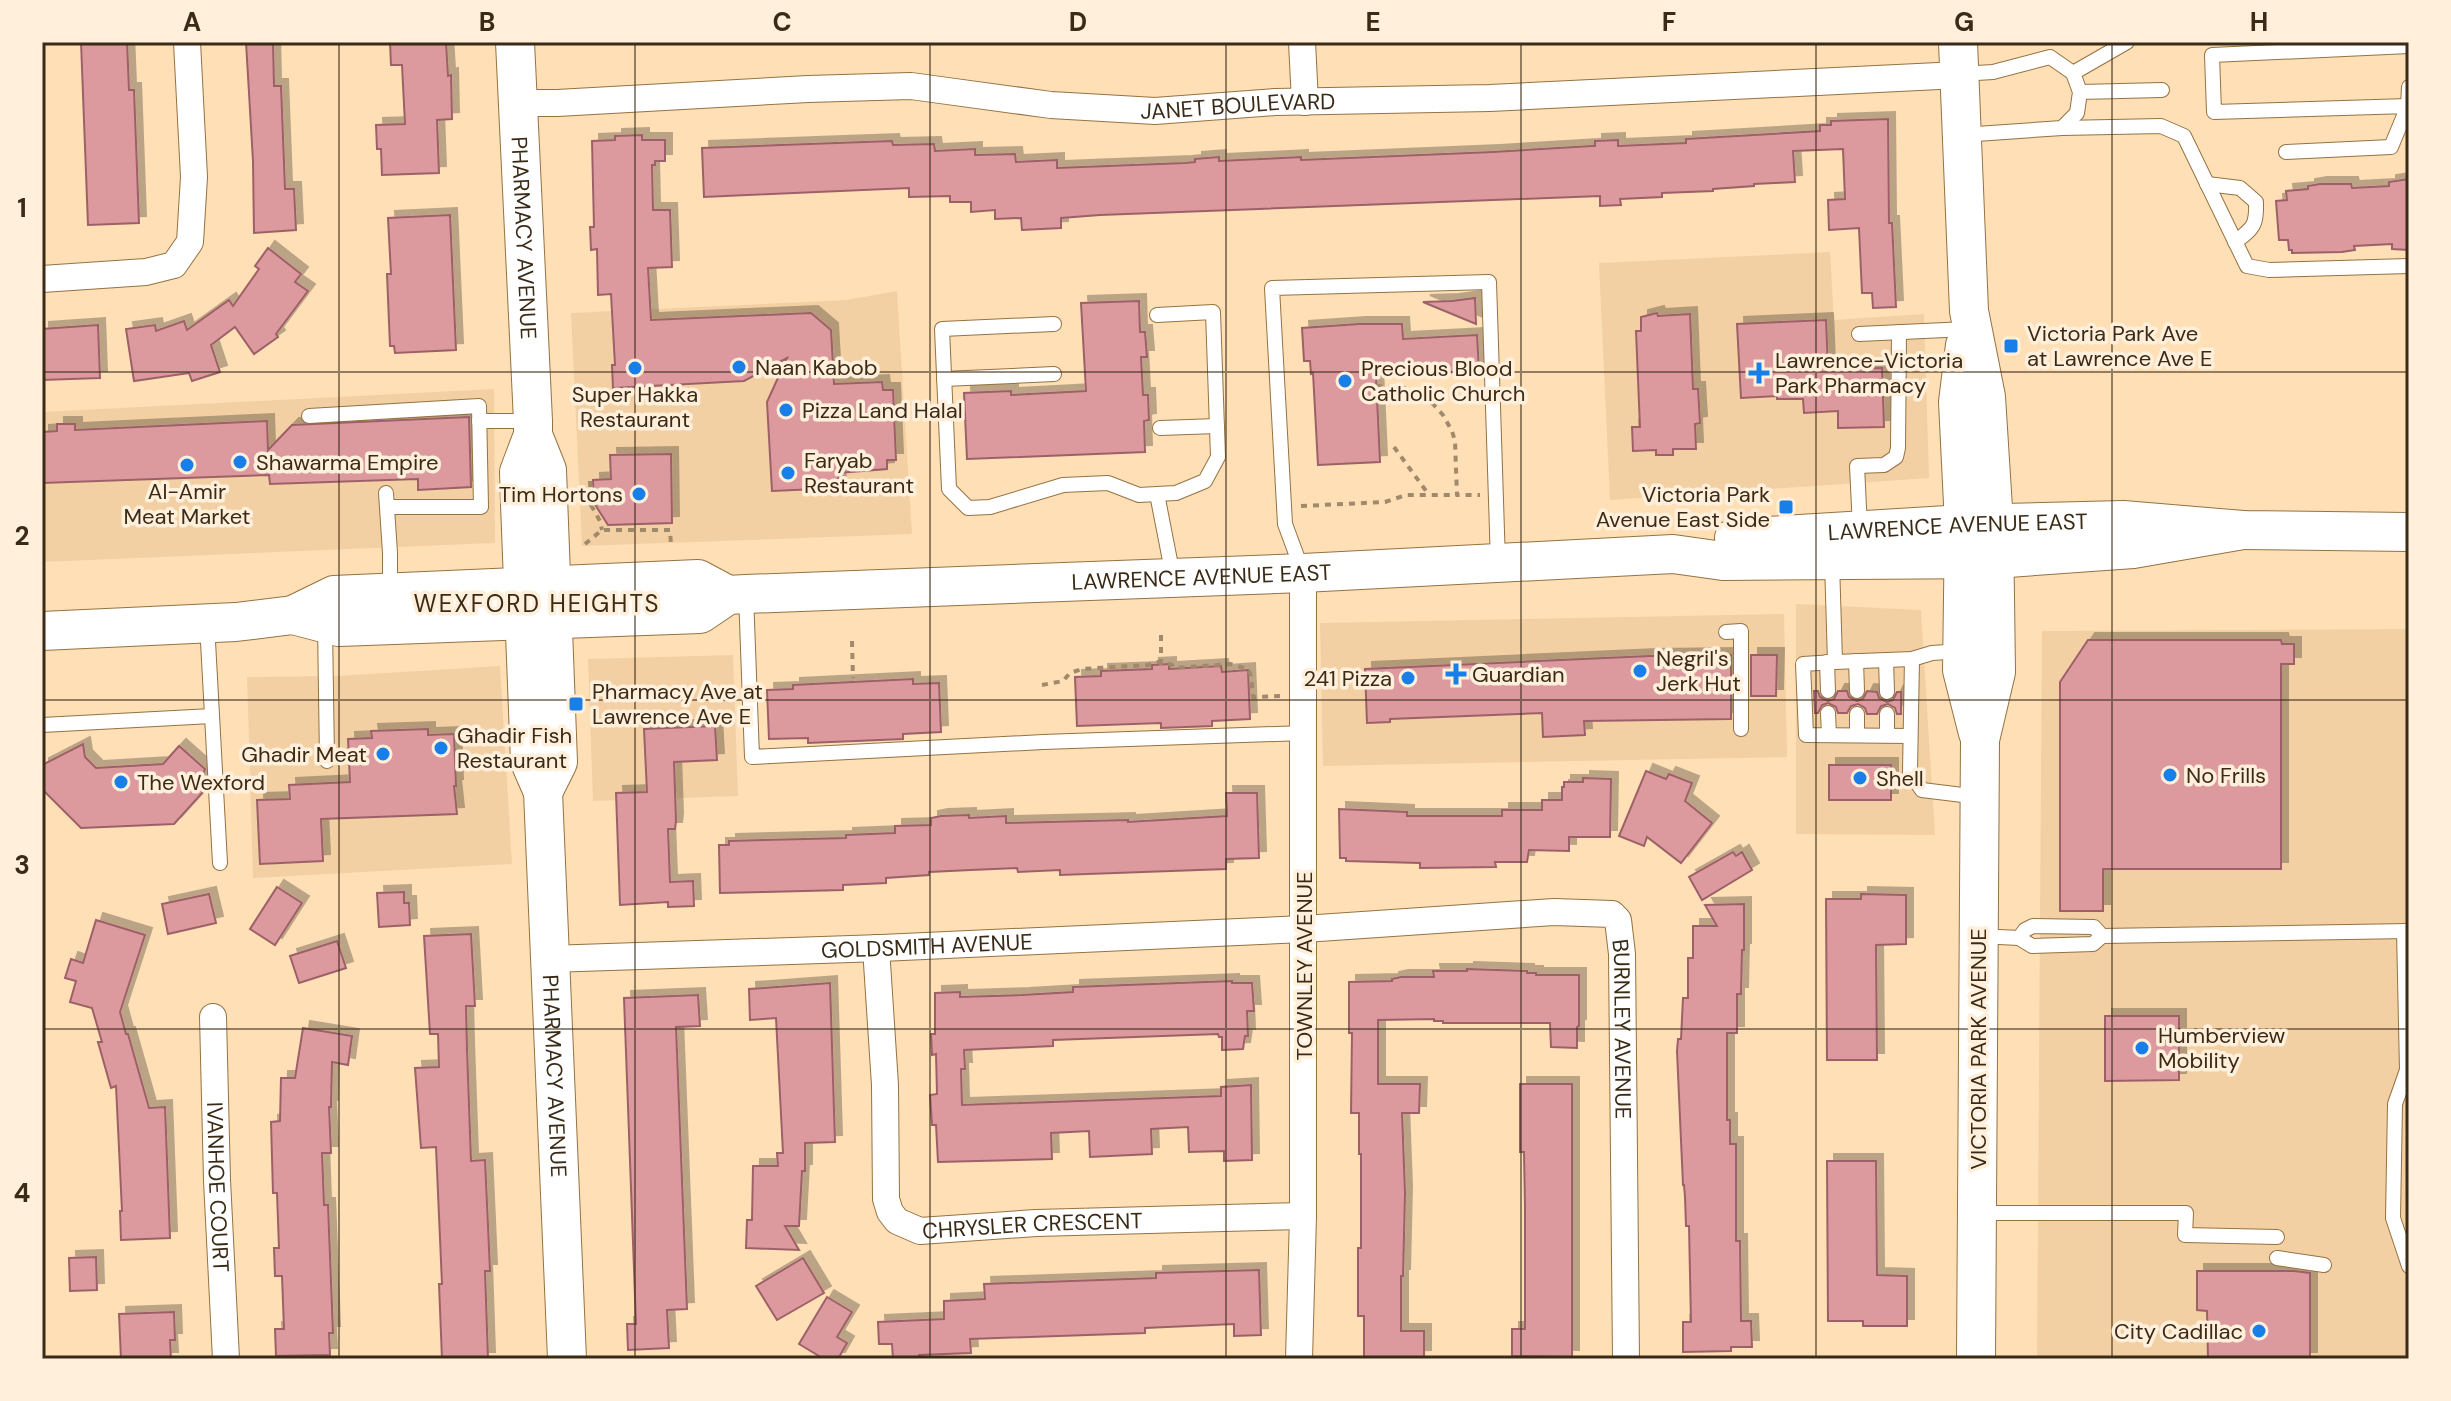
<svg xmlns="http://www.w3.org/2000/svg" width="2451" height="1401" viewBox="0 0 2451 1401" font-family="'DM Sans',sans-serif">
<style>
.built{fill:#f3d0a3}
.building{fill:#dc9a9f;stroke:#9e6167;stroke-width:2;filter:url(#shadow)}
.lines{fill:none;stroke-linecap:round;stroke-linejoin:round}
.lane-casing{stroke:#957241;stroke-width:16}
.street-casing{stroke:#957241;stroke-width:28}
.secondary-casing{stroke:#957241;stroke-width:40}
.path{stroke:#a18a6b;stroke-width:4;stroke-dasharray:6 6;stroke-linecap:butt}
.lane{stroke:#fff;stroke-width:14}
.street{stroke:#fff;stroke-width:26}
.secondary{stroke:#fff;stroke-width:38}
.grid{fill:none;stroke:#3a2b17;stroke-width:2;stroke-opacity:0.55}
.poi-dot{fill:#187fe8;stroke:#ffefdb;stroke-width:3}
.labels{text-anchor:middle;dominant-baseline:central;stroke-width:7;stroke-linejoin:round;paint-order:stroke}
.street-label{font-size:22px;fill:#3a2b17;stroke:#ffefdb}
.poi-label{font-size:22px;fill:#3a2b17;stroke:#ffefdb;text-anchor:start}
.neighbourhood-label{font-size:24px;letter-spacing:2px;fill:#3a2b17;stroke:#ffefdb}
.neatline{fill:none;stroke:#3a2b17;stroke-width:3}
.grid-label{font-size:26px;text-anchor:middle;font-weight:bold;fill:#3a2b17}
</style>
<defs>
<filter id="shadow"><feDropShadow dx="7" dy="-7" stdDeviation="0" flood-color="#0004"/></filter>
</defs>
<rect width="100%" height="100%" fill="#fedfb6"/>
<g class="built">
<polygon points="1830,252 1834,320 1924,314 1929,478 1610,500 1599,263"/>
<polygon points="897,291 912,534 582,546 571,313 846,300"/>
<polygon points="494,389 495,543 42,562 42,412"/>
<polygon points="1796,604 1921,610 1935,835 1796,834"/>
<polygon points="1784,614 1787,757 1323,766 1320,623"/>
<polygon points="2409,629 2409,1359 2037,1359 2042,631"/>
<polygon points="733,655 738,796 593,801 588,659"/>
<polygon points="500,666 512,864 253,878 247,677 336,676"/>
</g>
<g class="building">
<polygon points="81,42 127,42 129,90 134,90 139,223 88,225"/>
<polygon points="246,42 273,42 274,86 281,86 285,189 294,189 296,230 254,233 253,161"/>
<polygon points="390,42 446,42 448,76 451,75 452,119 437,120 439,173 382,175 381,149 377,149 376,125 405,124 402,65 391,65"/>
<polygon points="1888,119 1889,223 1892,223 1896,307 1873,308 1872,293 1862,293 1859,228 1829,230 1828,200 1845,199 1843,149 1793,151 1795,182 1754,184 1754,186 1713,189 1713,191 1662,193 1662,197 1620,199 1621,205 1600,206 1600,196 1100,215 1061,218 1061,228 1022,230 1021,218 995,219 995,210 971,212 971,202 950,202 950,196 909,197 909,188 704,197 702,148 892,141 893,145 934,144 935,151 975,149 975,155 1015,154 1016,162 1057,160 1057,168 1185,163 1195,162 1195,159 1219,157 1219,161 1301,157 1301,160 1493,152 1592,146 1595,146 1595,141 1618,140 1618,146 1686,143 1686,139 1820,131 1820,125 1831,125 1831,121"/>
<polygon points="642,135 642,140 665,140 665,161 655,161 655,165 652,165 653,210 670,210 672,267 648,268 651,320 811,313 831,330 834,384 882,382 883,390 893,390 896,460 887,460 887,469 838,473 839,488 772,491 767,402 787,358 744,381 613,388 612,365 615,365 611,294 598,295 597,249 591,250 590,227 594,227 592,141 615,140 615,136"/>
<polygon points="2409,179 2409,250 2392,249 2392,244 2354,246 2355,250 2342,252 2292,253 2292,250 2289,250 2288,240 2279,240 2276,201 2287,200 2286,191 2308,189 2308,186 2320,184 2351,184 2352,188 2389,186 2389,182"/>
<polygon points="450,215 456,350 395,353 394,346 390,346 387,274 391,274 388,218"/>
<polygon points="268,248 301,274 295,282 308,291 276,334 278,337 254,354 235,327 211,345 220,372 192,381 189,373 134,381 126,329 155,325 156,331 184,321 187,330 229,300 233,306 259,269 255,266"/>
<polygon points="1475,298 1476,324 1423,302 1452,301"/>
<polygon points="1139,301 1140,332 1145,332 1147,357 1141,357 1143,395 1148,395 1149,420 1144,421 1145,452 967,459 964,393 1011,391 1011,395 1086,391 1081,303"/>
<polygon points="1657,313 1658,316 1690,314 1693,389 1698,389 1700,423 1695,424 1696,449 1673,449 1673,455 1656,455 1656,450 1633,451 1632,427 1640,427 1636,331 1641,331 1641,317"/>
<polygon points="1826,320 1828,369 1882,368 1884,427 1838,428 1838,411 1804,413 1803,399 1777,399 1777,396 1741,398 1737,324"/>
<polygon points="1359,324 1402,324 1403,339 1477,335 1479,371 1376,376 1380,462 1318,465 1313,373 1311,374 1310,361 1304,361 1302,328"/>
<polygon points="98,325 100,378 42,380 42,329"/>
<polygon points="469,417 471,487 418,490 418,479 270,484 269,475 42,483 42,432 57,431 57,424 75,424 75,430 267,421 268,450 292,425"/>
<polygon points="671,454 672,523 608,525 594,503 593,480 611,479 610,455"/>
<polygon points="2088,640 2281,640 2282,644 2294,644 2294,664 2281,664 2281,869 2103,869 2103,911 2060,911 2060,682"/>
<polygon points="1731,655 1731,719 1584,721 1585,735 1543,737 1542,713 1390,719 1390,722 1367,723 1365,669 1650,656"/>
<polygon points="1751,655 1777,655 1776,696 1751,696"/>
<polygon points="1169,664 1169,669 1221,666 1222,672 1248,670 1250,719 1212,721 1212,726 1161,728 1161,723 1077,726 1075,677 1101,676 1101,671 1152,669 1152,665"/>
<polygon points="913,679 913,684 939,683 941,732 903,734 903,739 808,743 808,738 769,739 767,690 793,689 793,685"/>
<polygon points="1814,691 1818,691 1820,697 1828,701 1834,699 1838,691 1847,691 1849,697 1857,701 1863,699 1867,691 1877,692 1879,698 1887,702 1893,700 1897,692 1901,692 1901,714 1897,714 1895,708 1888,704 1881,706 1877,714 1867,714 1865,708 1858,704 1851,706 1847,713 1838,713 1836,707 1828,703 1822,705 1818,713 1815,713"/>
<polygon points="715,726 717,760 674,762 676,821 675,829 668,829 670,882 693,881 694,906 668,907 668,902 620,905 616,793 647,792 644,729"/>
<polygon points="428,729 428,735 454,734 456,786 454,786 457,814 321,819 323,861 260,864 257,800 290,799 289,785 350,782 348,739 372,738 371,731"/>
<polygon points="83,744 85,757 96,768 163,764 179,746 205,769 199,787 203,792 174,824 81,828 42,789 42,765"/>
<rect x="1829" y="765" width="62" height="35"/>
<polygon points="1646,771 1666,779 1669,774 1692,783 1685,801 1712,823 1681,863 1647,837 1644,846 1619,836"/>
<polygon points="1583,778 1611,779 1610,837 1569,837 1569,851 1529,850 1527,862 1495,862 1496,867 1420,868 1420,863 1346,861 1346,858 1340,858 1339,809 1407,812 1407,816 1502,816 1502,810 1542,810 1542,800 1562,800 1562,787 1564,787 1564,782 1583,782"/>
<polygon points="1226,793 1257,793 1259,858 1226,859 1226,869 1060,875 1060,870 1018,872 1017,868 971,870 929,872 929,875 886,878 886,883 843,885 843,890 720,893 719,845 729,845 729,841 846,838 846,835 895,833 895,826 931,825 931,818 941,816 969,815 969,818 1006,816 1006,823 1128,820 1128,822 1227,816"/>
<polygon points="1733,852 1736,856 1742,852 1752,870 1702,900 1689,877"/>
<polygon points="277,887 302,903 275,945 250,929"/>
<polygon points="404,892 404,903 409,903 410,925 379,927 377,893"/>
<polygon points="209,894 216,923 168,934 162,904"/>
<polygon points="1861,894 1906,895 1906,944 1876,945 1877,1060 1827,1060 1826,899 1861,899"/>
<polygon points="1744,904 1744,950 1742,950 1741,994 1737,994 1737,1033 1727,1033 1727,1120 1730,1120 1730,1144 1736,1144 1736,1241 1740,1241 1741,1321 1751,1321 1752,1347 1731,1347 1731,1351 1683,1352 1683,1322 1691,1322 1689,1226 1686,1226 1685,1197 1684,1185 1683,1185 1677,1051 1678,1039 1681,1039 1683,998 1688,998 1688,958 1693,958 1693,926 1717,926 1705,905"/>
<polygon points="96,920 145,935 120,1012 126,1034 128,1034 149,1108 165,1107 170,1238 121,1240 120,1211 122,1211 116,1086 111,1088 98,1042 102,1042 92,1008 70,1002 76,981 65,978 71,959 83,963"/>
<polygon points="471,934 475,1006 466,1006 467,1049 471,1161 485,1160 490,1271 485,1271 488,1359 442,1359 439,1284 442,1284 436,1147 421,1148 415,1068 439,1067 438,1034 430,1034 424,936"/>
<polygon points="337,941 346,968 299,983 290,956"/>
<polygon points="1467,969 1527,971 1527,973 1536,973 1536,975 1579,975 1579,1026 1577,1027 1577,1048 1551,1047 1550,1023 1443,1023 1443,1021 1434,1021 1434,1019 1378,1020 1378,1084 1420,1084 1419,1113 1402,1113 1405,1193 1403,1276 1401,1276 1401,1331 1424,1331 1424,1357 1364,1359 1364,1316 1358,1316 1358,1248 1361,1248 1361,1154 1359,1154 1359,1113 1351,1113 1352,1033 1349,1033 1349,982 1392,981 1392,979 1401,977 1434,977 1433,971 1467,971"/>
<polygon points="1232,981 1232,983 1252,983 1254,1011 1247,1011 1248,1036 1245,1036 1243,1049 1222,1050 1222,1037 1219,1037 1218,1034 1053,1040 1053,1046 964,1050 965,1069 961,1069 962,1105 1221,1096 1221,1087 1251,1085 1252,1160 1224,1161 1224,1151 1189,1152 1188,1127 1151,1129 1152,1154 1090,1157 1089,1131 1051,1133 1052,1159 938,1162 936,1125 932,1125 930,1095 937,1094 936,1054 932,1055 931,1034 935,1034 935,993 960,992 960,997 1022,995 1073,992 1073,987"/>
<polygon points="830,983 835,1142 805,1143 805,1171 802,1171 799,1226 785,1226 799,1250 746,1248 747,1220 752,1220 753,1166 778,1166 777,1153 783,1153 776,1018 750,1020 749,989"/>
<polygon points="698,995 700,1026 676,1027 687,1309 667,1310 669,1348 628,1350 627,1324 636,1324 624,998"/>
<polygon points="2105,1016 2179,1016 2179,1080 2105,1081"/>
<polygon points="303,1028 352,1036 348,1065 332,1062 331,1107 329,1107 331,1153 322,1153 324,1205 328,1205 333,1333 329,1333 330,1355 276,1356 275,1329 284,1329 282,1276 275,1276 274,1248 279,1248 277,1193 273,1193 271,1122 280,1121 281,1078 295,1078"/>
<polygon points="1520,1084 1572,1084 1572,1357 1512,1356 1512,1329 1525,1329 1525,1206 1524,1152 1520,1152"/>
<polygon points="1827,1161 1876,1161 1877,1275 1907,1276 1907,1326 1863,1326 1863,1321 1828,1321"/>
<polygon points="96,1257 97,1290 70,1291 69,1258"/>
<polygon points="803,1258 824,1293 777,1320 756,1286"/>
<polygon points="1259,1270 1261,1335 1234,1336 1234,1324 1145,1328 1145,1333 970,1339 971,1353 919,1355 919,1359 893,1359 892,1344 879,1344 878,1322 944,1319 944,1301 985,1299 984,1284 1156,1278 1156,1273"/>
<polygon points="2197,1271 2294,1271 2310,1273 2310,1359 2208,1359 2207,1311 2197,1310"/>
<polygon points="827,1297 852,1312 837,1337 847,1343 838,1359 824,1359 799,1344"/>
<polygon points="174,1312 175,1340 170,1340 171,1359 121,1359 119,1314"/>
</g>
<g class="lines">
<defs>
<g id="lane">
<polyline points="2073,73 2127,42"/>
<polyline points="1960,74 1993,72 2050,57 2073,73 2080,92 2077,113 2062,128 1962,135"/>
<polyline points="2080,92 2162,90"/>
<polyline points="2408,106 2409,87"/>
<polyline points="2062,128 2161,126 2184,136 2247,266 2269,270 2409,266"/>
<polyline points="2286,152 2391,147 2408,106 2214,112 2212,55 2409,46"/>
<path d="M2207 184 2240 188 2256 202C2257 226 2253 228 2235 242"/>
<polyline points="1054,324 942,329 949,489 968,508 990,507 1063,485 1108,483 1139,495 1157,494 1176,493 1205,481 1218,457 1213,312 1157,315"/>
<polyline points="1859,334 1967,329"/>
<polyline points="944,379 1054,374"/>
<polyline points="309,416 479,406 481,507 388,507"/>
<polyline points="479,421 533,421"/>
<polyline points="1160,428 1217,426"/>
<polyline points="386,493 390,553 390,591"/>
<polyline points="1157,494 1173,576"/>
<polyline points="1860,528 1857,466 1884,465 1896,457 1898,448 1899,332"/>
<polyline points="1832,562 1835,662 1912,659 1932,653 1961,651"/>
<polyline points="1302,570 1285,524 1272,288 1489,282 1498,563"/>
<polyline points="746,594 752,757 1043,742 1304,733"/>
<polyline points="207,623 220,863"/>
<polyline points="325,624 327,761"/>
<polyline points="1726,632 1741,631 1741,729"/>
<polyline points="1912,659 1910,772 1922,790 1979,797"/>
<polyline points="1886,660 1887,692"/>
<polyline points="1856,661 1857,691"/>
<polyline points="1827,662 1828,691"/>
<polyline points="1835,662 1803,664 1806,735 1910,736"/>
<polyline points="1828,713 1829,735"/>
<polyline points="1887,714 1887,735"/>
<polyline points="42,725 212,716"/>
<polyline points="1857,735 1857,714"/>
<polyline points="2404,931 2407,1070 2395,1104 2393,1218 2409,1266"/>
<polyline points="1979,936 2019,938 2032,946 2093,944 2102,936 2409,931"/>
<polyline points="2019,938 2025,930 2033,926 2094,927 2102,936"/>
<polyline points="1979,1213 2186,1213 2185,1235 2277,1237"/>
<polyline points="2277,1258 2324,1265"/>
</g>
<g id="street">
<polyline points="1302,42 1305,102"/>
<path id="s1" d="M518 103H557L808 89 911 86 1051 105 1155 111 1275 102 1490 98 1959 75"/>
<polyline points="42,279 146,272 174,265 190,242 194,177 187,42"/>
<path id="s2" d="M876 948 885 1085 886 1199 890 1212 897 1221 920 1231 1036 1223 1303 1216"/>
<path id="s3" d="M549 959 881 948 1304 929 1554 912 1612 914 1618 920 1622 954 1626 1359"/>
<path id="s4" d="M213 1017 217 1180 226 1359"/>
<polyline points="1299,1359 1303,1216 1303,573"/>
</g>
<g id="secondary">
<path id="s5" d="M515 42 533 421V435L519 472 520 504 530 762 543 792 567 1359"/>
<polyline points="1958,42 1969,311 1986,397 1994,524 1996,672 1980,740 1976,1359"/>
<polyline points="1965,345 1958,402 1964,524 1962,670 1978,733"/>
<polyline points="533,435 547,470 558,762 543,792"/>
<path id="s6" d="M1734 538 1964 524 2123 520 2243 530 2409 532"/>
<polyline points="293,615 334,595 698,579 728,595"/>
<path id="s7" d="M42 631 236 622 293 615 339 627 700 614 728 595 746 594 1303 573 1673 554 1723 561 1994 559 2133 549 2243 530"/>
</g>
</defs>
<use href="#lane" class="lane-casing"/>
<use href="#street" class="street-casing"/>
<use href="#secondary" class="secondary-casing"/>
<g class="path">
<polyline points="1376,386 1408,388 1433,404 1443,415 1452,431 1455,441 1457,495 1480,495"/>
<polyline points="1394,447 1429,495"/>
<polyline points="590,481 591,505 600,521 602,530"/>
<polyline points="1301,506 1385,502 1406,495 1457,495"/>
<polyline points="585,544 602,530 670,530 671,545"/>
<polyline points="852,641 853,678"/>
<polyline points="1161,665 1161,630"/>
<polyline points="1042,685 1063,681 1070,673 1082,669 1148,665 1161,661 1172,665 1175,668 1230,664 1248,669 1251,676 1253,697 1280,696"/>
</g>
<use href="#lane" class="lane"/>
<use href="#street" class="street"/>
<use href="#secondary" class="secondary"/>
</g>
<path class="grid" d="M339 42V1359M635 42V1359M930 42V1359M1226 42V1359M1521 42V1359M1816 42V1359M2112 42V1359M42 372H2409M42 700H2409M42 1029H2409"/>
<g class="poi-dot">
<rect x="2003" y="338" width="16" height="16" rx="4"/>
<circle cx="739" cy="367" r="8"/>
<circle cx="635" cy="368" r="8"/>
<path d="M1755 361h8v8h8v8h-8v8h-8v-8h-8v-8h8z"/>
<circle cx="1345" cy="381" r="8"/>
<circle cx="786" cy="410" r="8"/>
<circle cx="240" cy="462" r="8"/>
<circle cx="187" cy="465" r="8"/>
<circle cx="788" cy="473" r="8"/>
<circle cx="639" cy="494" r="8"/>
<rect x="1778" y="499" width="16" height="16" rx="4"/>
<circle cx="1640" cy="671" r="8"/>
<path d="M1452 662h8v8h8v8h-8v8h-8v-8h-8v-8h8z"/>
<circle cx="1408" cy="678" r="8"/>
<rect x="568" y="696" width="16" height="16" rx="4"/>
<circle cx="441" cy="748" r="8"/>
<circle cx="383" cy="754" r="8"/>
<circle cx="2170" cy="775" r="8"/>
<circle cx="1860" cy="778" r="8"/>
<circle cx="121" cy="782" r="8"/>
<circle cx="2142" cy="1048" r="8"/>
<circle cx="2259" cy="1331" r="8"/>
</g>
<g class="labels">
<g class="street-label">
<text stroke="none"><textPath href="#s1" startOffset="722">JANET BOULEVARD</textPath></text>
<text stroke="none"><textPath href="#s5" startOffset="196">PHARMACY AVENUE</textPath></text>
<text stroke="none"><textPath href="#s6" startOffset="224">LAWRENCE AVENUE EAST</textPath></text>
<text stroke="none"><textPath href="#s7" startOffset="1168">LAWRENCE AVENUE EAST</textPath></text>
<text stroke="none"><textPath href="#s3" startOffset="378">GOLDSMITH AVENUE</textPath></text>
<text transform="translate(1304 966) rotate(-90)">TOWNLEY AVENUE</text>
<text stroke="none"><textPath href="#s3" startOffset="1182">BURNLEY AVENUE</textPath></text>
<text transform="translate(1978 1049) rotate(-90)">VICTORIA PARK AVENUE</text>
<text stroke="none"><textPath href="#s5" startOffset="1040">PHARMACY AVENUE</textPath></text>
<text stroke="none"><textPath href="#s4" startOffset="170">IVANHOE COURT</textPath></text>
<text stroke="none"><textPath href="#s2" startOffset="414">CHRYSLER CRESCENT</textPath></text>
</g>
<g class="poi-label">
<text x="2027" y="333">Victoria Park Ave<tspan x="2027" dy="25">at Lawrence Ave E</tspan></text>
<text x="1775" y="360">Lawrence-Victoria<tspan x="1775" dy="25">Park Pharmacy</tspan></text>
<text x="755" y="367">Naan Kabob</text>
<text x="1361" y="368">Precious Blood<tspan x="1361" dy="25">Catholic Church</tspan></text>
<text x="635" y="394" text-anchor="middle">Super Hakka<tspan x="635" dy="25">Restaurant</tspan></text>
<text x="802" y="410">Pizza Land Halal</text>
<text x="804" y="460">Faryab<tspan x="804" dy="25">Restaurant</tspan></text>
<text x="256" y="462">Shawarma Empire</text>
<text x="187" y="491" text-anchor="middle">Al-Amir<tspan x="187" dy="25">Meat Market</tspan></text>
<text x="623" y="494" text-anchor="end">Tim Hortons</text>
<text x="1770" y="494" text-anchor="end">Victoria Park<tspan x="1770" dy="25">Avenue East Side</tspan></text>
<text x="1656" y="658">Negril's<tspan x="1656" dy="25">Jerk Hut</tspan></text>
<text x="1472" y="674">Guardian</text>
<text x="1392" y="678" text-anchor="end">241 Pizza</text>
<text x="592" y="691">Pharmacy Ave at<tspan x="592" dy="25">Lawrence Ave E</tspan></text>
<text x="457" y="735">Ghadir Fish<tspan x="457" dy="25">Restaurant</tspan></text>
<text x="367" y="754" text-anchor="end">Ghadir Meat</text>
<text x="2186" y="775">No Frills</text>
<text x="1876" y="778">Shell</text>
<text x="137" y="782">The Wexford</text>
<text x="2158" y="1035">Humberview<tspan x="2158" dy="25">Mobility</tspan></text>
<text x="2243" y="1331" text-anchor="end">City Cadillac</text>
</g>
<g class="neighbourhood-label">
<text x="537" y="603">WEXFORD HEIGHTS</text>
</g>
</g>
<rect width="2451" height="1401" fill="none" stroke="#ffefdb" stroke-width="88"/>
<rect x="44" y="44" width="2363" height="1313" class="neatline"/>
<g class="grid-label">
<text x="192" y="31">A</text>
<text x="487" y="31">B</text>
<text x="782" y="31">C</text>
<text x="1078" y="31">D</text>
<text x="1373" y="31">E</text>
<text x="1669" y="31">F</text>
<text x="1964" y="31">G</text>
<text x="2259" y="31">H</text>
<text x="22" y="217">1</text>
<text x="22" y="545">2</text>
<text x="22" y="874">3</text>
<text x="22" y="1202">4</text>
</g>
</svg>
